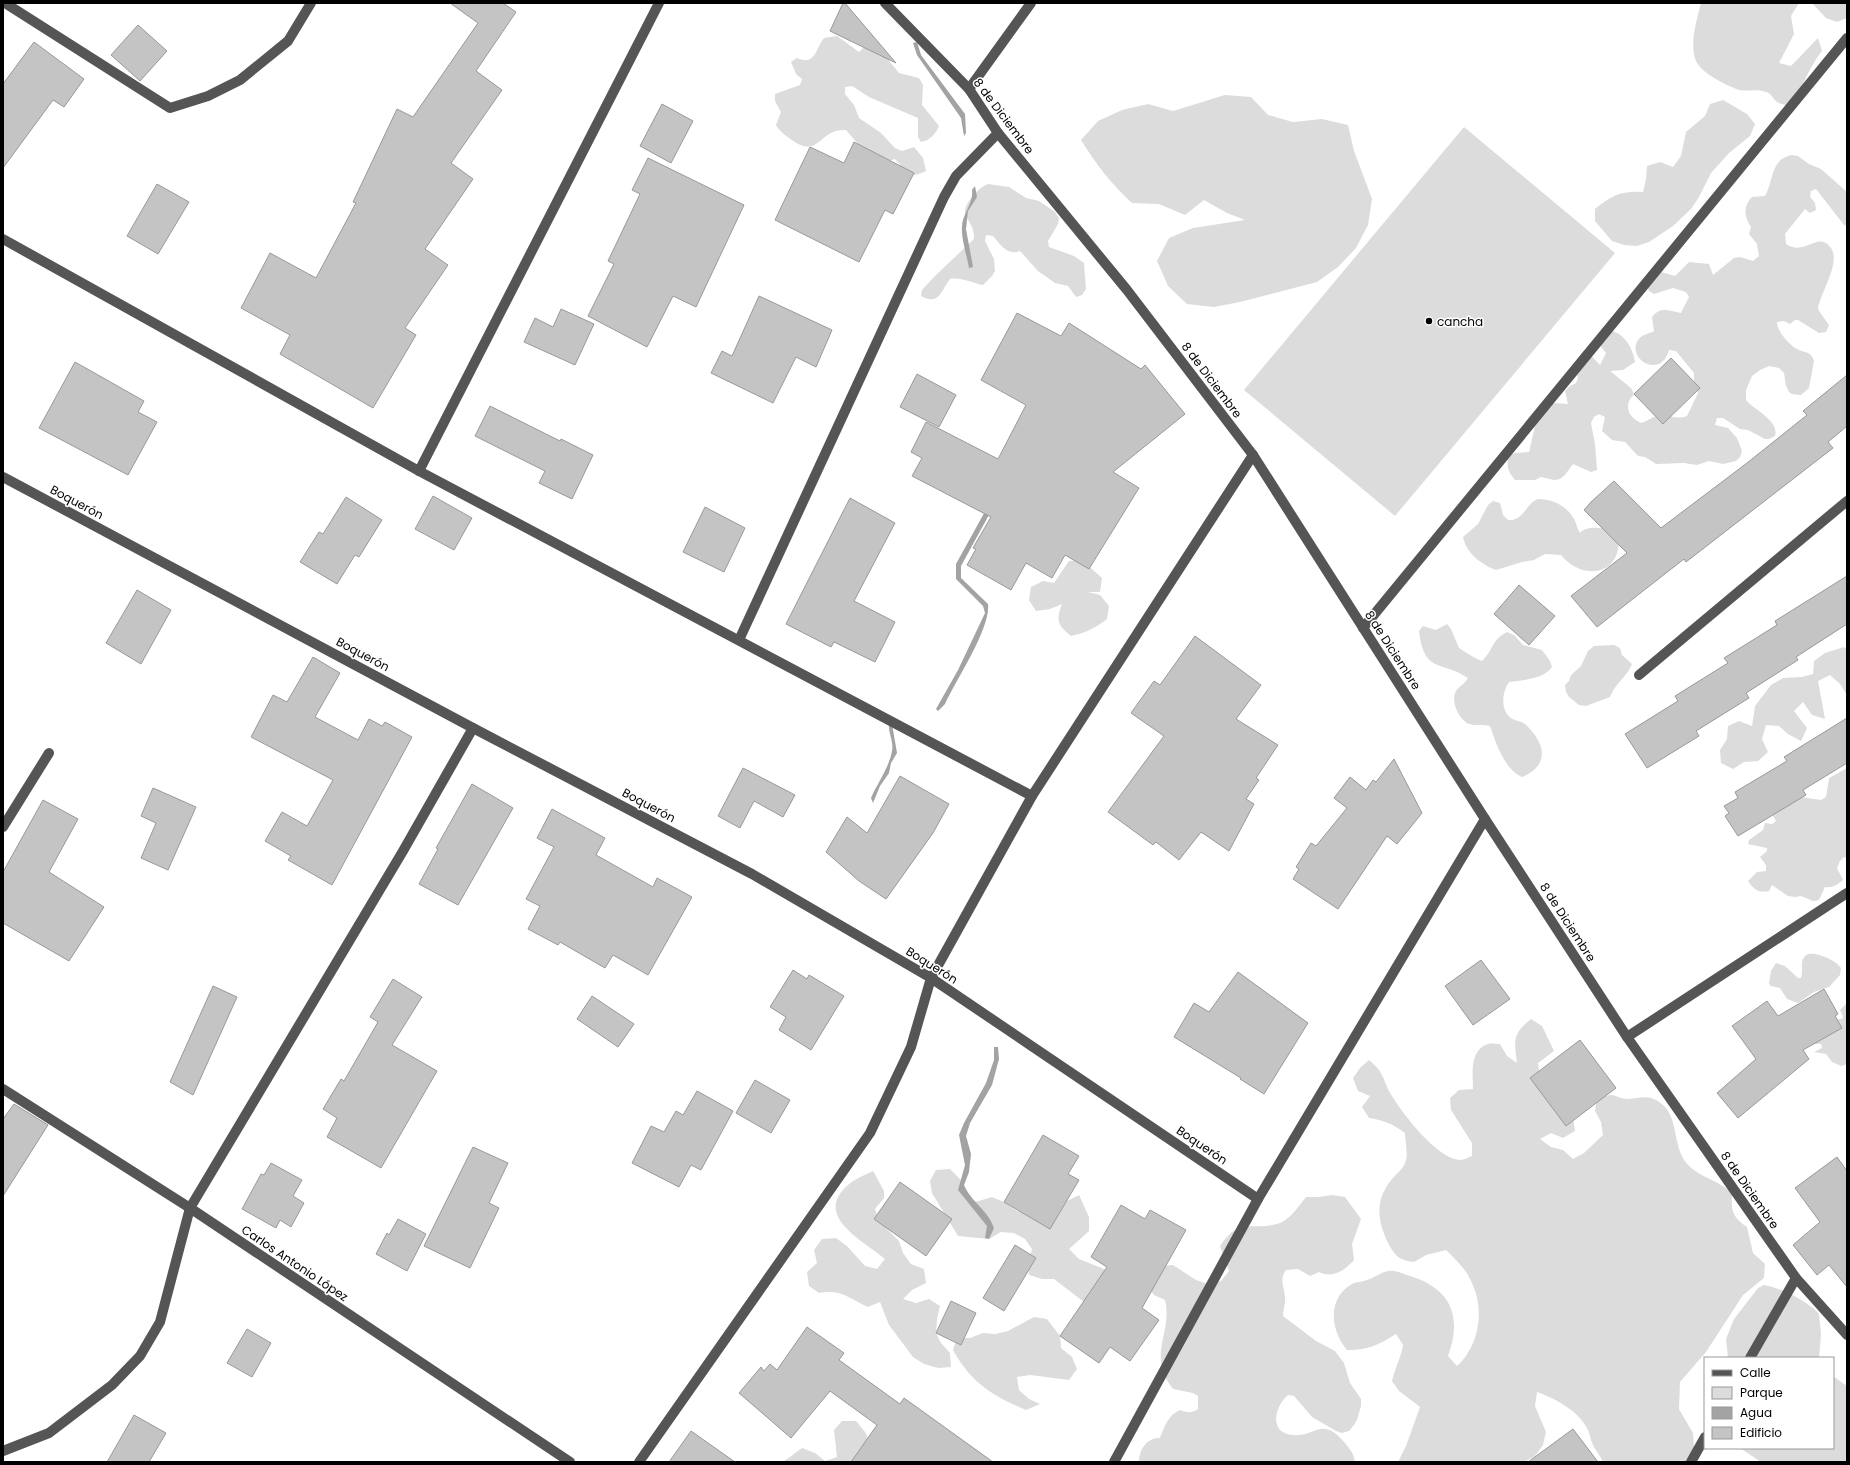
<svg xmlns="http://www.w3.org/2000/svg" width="1850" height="1465" viewBox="0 0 1850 1465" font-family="Poppins,sans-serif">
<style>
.green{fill:#dcdcdc}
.water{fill:#a3a3a3}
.building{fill:#c4c4c4;stroke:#999}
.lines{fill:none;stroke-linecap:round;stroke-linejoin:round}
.minor{stroke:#555;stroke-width:10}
.poi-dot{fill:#000;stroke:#fff;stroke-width:1.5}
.labels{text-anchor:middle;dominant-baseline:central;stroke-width:3;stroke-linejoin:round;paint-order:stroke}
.street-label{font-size:12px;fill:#000;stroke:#fff}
.poi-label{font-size:12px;fill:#000;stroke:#fff;text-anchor:start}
</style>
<rect width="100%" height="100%" fill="#fff"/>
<g class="green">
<path d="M1701 3H1799L1791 16 1794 34 1779 63 1791 66 1818 38 1822 51C1808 68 1803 89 1789 106 1785 105 1781 104 1777 102 1773 99 1771 93 1766 92 1757 88 1747 92 1739 90 1726 85 1702 74 1696 61 1689 43 1697 20 1701 3Z"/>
<polygon points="1812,3 1847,3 1847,18 1837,22 1826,18"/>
<path d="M837 36 859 52 868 43 886 57 899 73 919 78 923 85 922 105 939 126C936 134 929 141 921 142L918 137V118L869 97 852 86 845 87V94L854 105 859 118 881 133 895 148 902 151 914 147 923 158 926 171C906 181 907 171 895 159L888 161 859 145 846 130C819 128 819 160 792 140 785 135 780 132 776 125L781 112 775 101V94L800 85 802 79 796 74 791 62 797 58C816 66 815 49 824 38Z"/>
<path d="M1225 95 1251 97 1268 115 1293 122 1322 119 1348 125 1354 151 1372 199 1368 225 1356 248 1338 267 1317 282 1240 302 1214 307 1187 304 1168 286 1157 261 1169 238 1193 228 1245 220 1227 213 1204 200 1185 215 1159 204 1132 203C1111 184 1096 164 1081 140L1098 121 1122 110 1148 104 1173 111Z"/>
<path d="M1723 100 1747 114 1755 124 1750 136 1729 153 1711 173 1699 197 1691 209 1673 226 1649 242 1637 246 1624 245 1612 241 1595 221V209C1612 195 1621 191 1643 192L1646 179 1647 166 1660 162 1673 167 1681 156 1686 132 1705 116 1710 104Z"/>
<polygon points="1464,127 1615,253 1395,516 1244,390"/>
<path d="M1792 155 1798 156 1809 164 1821 169 1847 192V226L1844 225 1816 189 1811 191 1810 197 1815 203 1816 210 1810 213 1805 209 1785 234 1786 244C1805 257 1818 230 1831 248 1841 262 1821 292 1818 308L1819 311 1829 325 1826 332 1819 333 1798 320H1795L1790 324 1784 321 1777 322C1776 330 1790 346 1797 349 1805 353 1811 351 1814 361L1809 388 1801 395 1792 394 1789 392 1786 386 1784 373 1779 368 1769 366 1760 370 1752 376 1746 390V400C1753 409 1780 421 1775 436L1769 439H1765L1748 430 1740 429 1723 418H1717L1715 425 1728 428 1737 438 1742 451 1740 457 1736 461 1723 464 1709 461 1697 465 1684 463 1656 464 1645 457 1638 456 1625 442 1612 440 1602 431 1605 417 1599 414 1594 417 1591 423 1595 444 1597 470 1591 472 1573 464 1565 475 1560 479 1554 480 1541 477 1535 480H1515C1508 472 1506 466 1509 456L1515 453 1529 452 1535 426 1550 406 1555 403 1568 404 1565 391 1570 386 1576 383 1578 378 1575 371 1581 361V354L1586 350 1600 365 1606 353 1598 343 1612 331C1625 334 1633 349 1635 362L1623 370 1610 371 1631 388 1634 394C1623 405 1628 418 1642 423 1649 420 1653 416 1661 415 1670 415 1677 420 1687 416L1698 393 1694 380V373L1676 351 1669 350C1661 380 1626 359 1638 340 1642 334 1649 334 1654 331L1652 317C1661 306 1668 311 1681 313L1689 297 1686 292 1673 288 1654 294 1649 291 1646 284 1661 272 1675 276 1689 262 1709 264 1713 275 1734 258 1740 257 1753 261 1759 256 1757 244 1749 234 1751 227C1744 217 1743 206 1752 197L1765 196C1774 181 1770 159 1792 155Z"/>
<path d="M988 184 1009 187 1026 198 1039 201 1055 212 1059 218 1058 224 1048 241 1049 247 1074 256 1084 263 1086 289 1082 295 1076 297 1068 286 1055 283 1038 271 1020 251C1007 256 1001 245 993 236L986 235 985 241 994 259 995 271 992 276 983 285C972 283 960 277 950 279 941 291 939 306 921 296L922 290 936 275 974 239C975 217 954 218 973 196 978 190 981 187 988 184Z"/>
<path d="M1538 499C1553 499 1568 506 1575 521 1577 525 1577 529 1580 533 1585 526 1603 527 1610 531 1613 532 1617 537 1619 540 1619 577 1581 580 1561 555L1545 554 1534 560 1522 562 1496 570C1482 565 1466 553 1463 537L1478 524 1488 505 1493 501 1500 503 1503 515 1508 520C1524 521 1525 504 1538 499Z"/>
<path d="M1082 560 1102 578 1100 592H1088L1100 595 1109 606 1107 619C1095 628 1086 633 1071 636 1057 625 1056 620 1062 604L1050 609 1036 611 1029 600 1031 587 1043 581 1054 583 1069 561Z"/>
<path d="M1447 624 1451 629 1459 648C1467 653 1474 658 1482 661 1493 651 1491 640 1507 632L1514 635 1523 645 1542 650 1550 661 1552 667C1544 679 1523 680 1509 682 1502 692 1500 710 1511 718 1515 721 1521 721 1525 724 1545 742 1551 765 1522 777 1504 769 1496 743 1490 726 1483 724 1475 726 1469 724 1459 720 1450 701 1456 691 1459 686 1465 684 1468 678 1441 660 1424 674 1419 631L1423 626 1436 630Z"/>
<path d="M1614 645 1620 648 1622 655 1632 664C1627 677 1616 682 1610 697L1586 706 1579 705 1569 697 1566 692 1565 685 1569 681 1571 675 1581 666 1588 651 1594 646Z"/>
<polygon points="1844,647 1847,650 1847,695 1840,684 1830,675 1818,681 1825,719 1812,715 1803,702 1794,711 1807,728 1801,741 1788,734 1779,726 1766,725 1762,739 1768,752 1758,761 1744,762 1733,769 1721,763 1720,750 1727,739 1728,726 1739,721 1752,726 1755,706 1771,685 1783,678 1802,677 1813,674 1814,661 1825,653"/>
<path d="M1847 768V858L1844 857 1840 861 1837 868 1843 880C1837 885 1833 888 1825 887L1819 900 1813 901 1801 896 1795 897 1788 896 1772 885 1769 891C1759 893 1754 890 1748 881L1757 872 1766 871V865L1760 857 1767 851V848L1748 844 1749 840 1763 830 1765 823 1772 824 1776 821 1771 813 1801 797 1821 800 1826 797 1829 778Z"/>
<path d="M1808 954C1817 952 1836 960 1841 968L1840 975 1829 987 1814 992 1798 1003 1787 999 1780 988 1771 986 1769 984 1771 971 1776 963 1785 966 1798 978H1801C1804 968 1798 960 1808 954Z"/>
<polygon points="1847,1003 1847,1064 1841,1066 1832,1062 1826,1054 1814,1052 1822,1048 1821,1044 1813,1044 1825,1020 1842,1019 1843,1016 1840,1010"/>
<path d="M1531 1019 1542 1026 1554 1051 1538 1063 1540 1077 1573 1118 1575 1131 1563 1138 1551 1133 1540 1139 1551 1147 1563 1150 1573 1159 1584 1153 1603 1135 1601 1122 1595 1111 1597 1098C1602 1097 1608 1095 1612 1095 1617 1096 1622 1099 1627 1099 1634 1099 1645 1096 1651 1098 1683 1109 1669 1145 1688 1165 1701 1178 1718 1180 1732 1193 1731 1211 1732 1217 1747 1227L1753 1253 1765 1264 1764 1278 1743 1295 1706 1352 1680 1382 1679 1409 1693 1433 1694 1447 1689 1462H1603C1600 1455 1595 1450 1592 1443 1590 1438 1590 1433 1587 1428 1577 1410 1556 1399 1537 1392L1535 1406 1546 1432 1543 1445 1535 1456 1524 1462H1398L1406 1446 1420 1407 1399 1391 1392 1381C1395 1368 1401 1358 1403 1345L1396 1334C1378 1345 1369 1350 1347 1350 1331 1331 1326 1299 1352 1284 1356 1282 1362 1282 1367 1280 1374 1278 1381 1272 1389 1271 1396 1270 1406 1275 1413 1277 1452 1290 1462 1318 1448 1356L1457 1366C1480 1345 1485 1309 1471 1281 1466 1269 1455 1259 1446 1250L1426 1255 1414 1262C1398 1260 1395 1256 1387 1241 1377 1218 1375 1200 1392 1179 1398 1172 1403 1170 1406 1160 1408 1155 1405 1140 1405 1133 1393 1124 1383 1120 1369 1118L1362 1107 1370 1096 1358 1091 1353 1078 1360 1068 1369 1060C1386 1074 1382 1080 1392 1096 1403 1114 1437 1159 1460 1160 1464 1160 1469 1157 1472 1156V1143L1451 1110 1450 1098 1459 1090 1473 1089C1473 1075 1469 1050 1488 1044 1491 1043 1497 1044 1500 1044L1507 1056 1517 1063C1514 1041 1512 1034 1531 1019Z"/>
<polygon points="950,1169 961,1180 967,1194 975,1202 992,1197 1004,1202 1017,1211 1029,1214 1050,1229 1067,1201 1079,1195 1089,1217 1089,1231 1069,1249 1079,1259 1104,1269 1112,1280 1084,1302 1054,1279 1042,1279 1029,1275 1028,1263 1032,1249 1025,1239 1014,1233 1001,1232 989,1239 958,1236 932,1193 930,1181 936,1170"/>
<path d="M873 1171 884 1191V1198L875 1209 879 1221 899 1241 903 1253 911 1264 924 1269 926 1283 912 1290 903 1299 916 1303 929 1299 940 1306 937 1319 936 1333 941 1343 950 1353 951 1367 938 1368 924 1364 913 1357 889 1325 880 1302 868 1307C848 1298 842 1289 819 1293L809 1286 807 1272 817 1263 814 1250 822 1239 836 1238 847 1246 865 1266 877 1269 885 1259C864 1241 812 1216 848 1185 855 1179 865 1175 873 1171Z"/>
<path d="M1332 1195 1345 1197 1361 1219 1352 1244 1354 1260C1345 1270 1333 1279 1319 1272L1310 1276 1298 1269 1286 1270C1279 1280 1284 1286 1285 1297 1286 1303 1283 1309 1283 1316L1316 1341 1335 1351 1344 1363 1350 1383 1361 1399V1406L1357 1420 1354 1425 1349 1431 1342 1433 1336 1431 1312 1417 1294 1396 1288 1395C1275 1406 1268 1432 1292 1435 1316 1437 1322 1415 1345 1443 1350 1449 1354 1454 1355 1462H1139C1139 1450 1147 1437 1160 1438 1164 1427 1169 1414 1180 1410 1188 1413 1192 1413 1198 1409V1396L1193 1393 1173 1389C1146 1355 1173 1334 1165 1300L1154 1295 1146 1285 1160 1266 1173 1265 1196 1280 1208 1284 1221 1281 1229 1271 1220 1246C1240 1216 1251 1231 1277 1224 1289 1221 1298 1207 1306 1197H1319Z"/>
<path d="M1764 1285C1779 1287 1809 1302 1819 1314L1821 1334 1819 1358H1728L1726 1339 1734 1319 1758 1288Z"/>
<path d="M1034 1317 1047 1319 1060 1336 1061 1348 1072 1357 1077 1369 1069 1380 1030 1375 1017 1377 1019 1390 1029 1399 1040 1404 1026 1410C993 1396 971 1383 953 1350L957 1338H970L983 1333 995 1334 1008 1331Z"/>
<polygon points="1833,1376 1847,1386 1847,1462 1761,1462 1740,1448 1833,1448"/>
<polygon points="842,1421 856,1421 865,1432 871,1444 852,1462 783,1462 802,1448 815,1453 825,1461 837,1457 834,1430"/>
</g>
<g class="water">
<polygon points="917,42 921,55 965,114 966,133 964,136 961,118 917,55 913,43"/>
<path d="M975 186 977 197 968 211 966 229 973 267 969 268C967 256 961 238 962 227 962 214 974 203 972 190Z"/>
<path d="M1009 468 1013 471 961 566V578L988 604C991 628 956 680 945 704L938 711 936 709 958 670 985 613 983 606 956 579V564Z"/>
<path d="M889 723 892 724 897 753 891 763 889 773 880 786 873 803 871 798C878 782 889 768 892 751 894 742 888 733 889 723Z"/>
<path d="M994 1047H998L999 1059 992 1085 970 1123 966 1136 971 1154 969 1172 964 1185C971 1202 988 1210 994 1228L989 1239 985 1238 987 1226 958 1190 965 1165 959 1135 964 1123 986 1083 994 1060Z"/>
</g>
<g class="building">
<polygon points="450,3 503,3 516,12 476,71 502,90 451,163 473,179 425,249 448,265 405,328 416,335 373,408 280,354 290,335 241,308 270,253 316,278 356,203 353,202 397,109 413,117 478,23"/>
<polygon points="843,3 845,3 896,63 830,31"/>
<polygon points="138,25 167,51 140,81 111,55"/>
<polygon points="34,42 84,79 64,107 53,100 3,168 3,84"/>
<polygon points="662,104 693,121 671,163 640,146"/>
<polygon points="854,142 914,173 893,214 885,210 859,262 775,220 810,147 844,163"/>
<polygon points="648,158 744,205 696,307 673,296 647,347 588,316 614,264 608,261 640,194 632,190"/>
<polygon points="157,184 189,202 158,254 127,236"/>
<polygon points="759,296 832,330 816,367 796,357 773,403 711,373 722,351 732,356"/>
<polygon points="561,309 594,324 575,365 524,342 535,318 553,327"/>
<polygon points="1017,313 1061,336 1069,323 1141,369 1145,365 1185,414 1113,472 1139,488 1089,569 1065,555 1052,578 1026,563 1011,590 967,565 976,549 973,548 991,517 912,476 922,458 911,452 926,422 998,459 1026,405 981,380"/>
<polygon points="1671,358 1700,388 1663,424 1634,394"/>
<polygon points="75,362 144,401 138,412 157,422 128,475 39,428"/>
<polygon points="917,374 956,395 939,427 900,407"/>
<polygon points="1847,375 1847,426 1828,442 1833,448 1686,562 1684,559 1597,627 1571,596 1627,553 1584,510 1591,502 1614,481 1661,528 1747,463 1807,415 1803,411"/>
<polygon points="490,406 560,441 561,439 593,455 572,499 539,483 545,471 475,436"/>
<polygon points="433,496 472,518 454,550 415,529"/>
<polygon points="346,497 382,520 359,557 355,555 337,584 300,562 319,532 323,534"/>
<polygon points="850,498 895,523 854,601 895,622 875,662 834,642 831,647 786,624"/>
<polygon points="705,507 745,528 724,572 683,552"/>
<polygon points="1847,576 1847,624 1796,657 1798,660 1746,693 1749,698 1696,731 1699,736 1647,768 1625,734 1678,701 1675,696 1728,663 1724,658 1777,625 1775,621"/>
<polygon points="1519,585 1555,616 1529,645 1494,614"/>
<polygon points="137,590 171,610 141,664 106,643"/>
<polygon points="1195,636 1261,685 1236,719 1278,745 1256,778 1259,780 1246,799 1254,804 1229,851 1201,832 1179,860 1156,842 1153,845 1108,812 1164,736 1131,713 1154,681 1160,685"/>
<polygon points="313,657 340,673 315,717 358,740 369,719 382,726 385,722 412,737 332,885 288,860 291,856 265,841 282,812 307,826 333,780 251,737 273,695 287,702"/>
<polygon points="1847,718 1847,763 1803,790 1806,795 1738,836 1725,816 1729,813 1724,806 1738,798 1735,792 1787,761 1784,757"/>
<polygon points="1394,759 1422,813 1397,844 1387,836 1338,909 1293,879 1299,869 1296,867 1311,843 1316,846 1347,808 1334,798 1350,777 1366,790 1373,780 1376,782"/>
<polygon points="743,768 795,795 783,817 754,801 740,828 718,816"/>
<polygon points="900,776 949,804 933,833 886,899 859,881 826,852 847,817 867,833"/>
<polygon points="472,784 513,808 458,905 419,884 438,849 436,848"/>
<polygon points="153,788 196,807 168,870 141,858 156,823 141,816"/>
<polygon points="43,800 78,819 49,872 104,907 69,961 3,923 3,872"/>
<polygon points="552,809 605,838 596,855 653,887 657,878 692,897 648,975 613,955 605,968 560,942 558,945 528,929 540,906 526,899 554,847 537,838"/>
<polygon points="1481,960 1510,999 1473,1025 1445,986"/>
<polygon points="793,970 807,979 809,975 844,996 811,1050 779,1030 786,1017 770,1007"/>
<polygon points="1238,972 1308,1023 1264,1094 1240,1079 1241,1078 1174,1037 1194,1003 1209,1012"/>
<polygon points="393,979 422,997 392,1045 437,1071 381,1168 327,1137 337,1118 323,1109 341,1079 344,1081 378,1022 370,1017"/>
<polygon points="213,986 237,997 193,1095 170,1082"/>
<polygon points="1824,989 1838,1014 1835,1016 1842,1028 1803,1050 1809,1059 1738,1118 1717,1093 1756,1059 1732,1026 1767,1001 1778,1016"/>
<polygon points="592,996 634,1024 618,1047 577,1019"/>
<polygon points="1580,1040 1616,1088 1566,1126 1530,1078"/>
<polygon points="755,1080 790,1100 771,1133 736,1113"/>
<polygon points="697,1091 733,1111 701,1170 691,1165 679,1187 632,1163 651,1126 664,1132 676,1111 683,1115"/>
<polygon points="14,1104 48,1125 3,1196 3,1119"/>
<polygon points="1043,1135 1079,1156 1068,1174 1079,1180 1050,1229 1004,1202"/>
<polygon points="473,1147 508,1163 489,1203 499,1208 470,1268 424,1246"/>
<polygon points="1837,1157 1847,1171 1847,1287 1829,1265 1817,1275 1793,1245 1820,1222 1795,1188"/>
<polygon points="271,1163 302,1180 293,1196 304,1203 291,1227 280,1220 276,1228 242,1209 261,1174 264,1175"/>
<polygon points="900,1182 952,1219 926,1256 874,1219"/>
<polygon points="1121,1205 1145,1219 1150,1210 1186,1230 1142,1308 1159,1320 1130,1361 1110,1347 1099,1363 1060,1336 1107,1267 1091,1257"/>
<polygon points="398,1219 426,1234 407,1271 376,1254 387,1233 389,1235"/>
<polygon points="1015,1245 1036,1258 1004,1311 983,1298"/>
<polygon points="951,1301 976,1313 961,1345 936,1333"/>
<polygon points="807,1327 844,1353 839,1360 900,1404 904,1398 993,1462 851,1462 877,1425 830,1391 791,1438 739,1393 761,1367 764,1371 770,1364 777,1370"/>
<polygon points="247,1329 271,1343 252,1377 227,1363"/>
<polygon points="134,1415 166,1433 149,1462 107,1462"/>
<polygon points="1573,1429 1598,1462 1528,1462"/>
<polygon points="691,1431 735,1462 669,1462"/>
</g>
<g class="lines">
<g class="minor">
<polyline points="5,3 170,108 208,96 240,80 288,41 311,3"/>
<polyline points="885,3 969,89 998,133 1127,290 1253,455 1485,819 1627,1037 1796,1278 1847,1335"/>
<polyline points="969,89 1031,3"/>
<polyline points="3,239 419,471 1032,796"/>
<polyline points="419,471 659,3"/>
<polyline points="3,477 473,728 752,874 931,978 1258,1199"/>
<polyline points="1363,628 1847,38"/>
<polyline points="739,640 944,197 956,176 998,133"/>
<polyline points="1639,675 1847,501"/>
<polyline points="3,827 49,753"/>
<polyline points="1627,1037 1847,893"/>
<polyline points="3,1089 190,1208 570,1462"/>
<polyline points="1750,1358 1796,1278"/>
<polyline points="3,1451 49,1433 112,1385 140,1356 160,1322 190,1208 403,851 473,728"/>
<polyline points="639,1462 870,1133 911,1047 931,978 1032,796 1253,455"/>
<polyline points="1114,1462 1258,1199 1485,819"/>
<polyline points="1691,1462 1705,1437"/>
</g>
</g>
<circle class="poi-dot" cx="1429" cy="321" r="4"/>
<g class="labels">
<g class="street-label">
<text transform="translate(1004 116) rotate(53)">8 de Diciembre</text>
<text transform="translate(1212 380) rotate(53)">8 de Diciembre</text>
<text transform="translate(77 502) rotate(28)">Boquerón</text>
<text transform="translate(1393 650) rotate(57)">8 de Diciembre</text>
<text transform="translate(363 654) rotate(28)">Boquerón</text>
<text transform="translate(649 805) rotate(28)">Boquerón</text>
<text transform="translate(1568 922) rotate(57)">8 de Diciembre</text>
<text transform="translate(932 965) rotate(32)">Boquerón</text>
<text transform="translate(1202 1145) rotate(34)">Boquerón</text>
<text transform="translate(1750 1190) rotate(55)">8 de Diciembre</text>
<text transform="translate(295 1263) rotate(34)">Carlos Antonio López</text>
</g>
<g class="poi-label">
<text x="1437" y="321">cancha</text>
</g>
</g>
<rect width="1850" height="1465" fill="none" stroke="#000000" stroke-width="8"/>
<rect x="1704" y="1357" width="130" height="92" fill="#ffffff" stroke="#999999"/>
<rect x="1712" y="1370" width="20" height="6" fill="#555555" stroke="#999999"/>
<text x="1740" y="1377" font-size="12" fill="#000000">Calle</text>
<rect x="1712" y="1387" width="20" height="12" fill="#dcdcdc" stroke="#999999"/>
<text x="1740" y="1397" font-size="12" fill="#000000">Parque</text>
<rect x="1712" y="1407" width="20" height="12" fill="#a3a3a3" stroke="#999999"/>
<text x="1740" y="1417" font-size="12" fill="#000000">Agua</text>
<rect x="1712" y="1427" width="20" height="12" fill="#c4c4c4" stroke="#999999"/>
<text x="1740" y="1437" font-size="12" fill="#000000">Edificio</text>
</svg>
